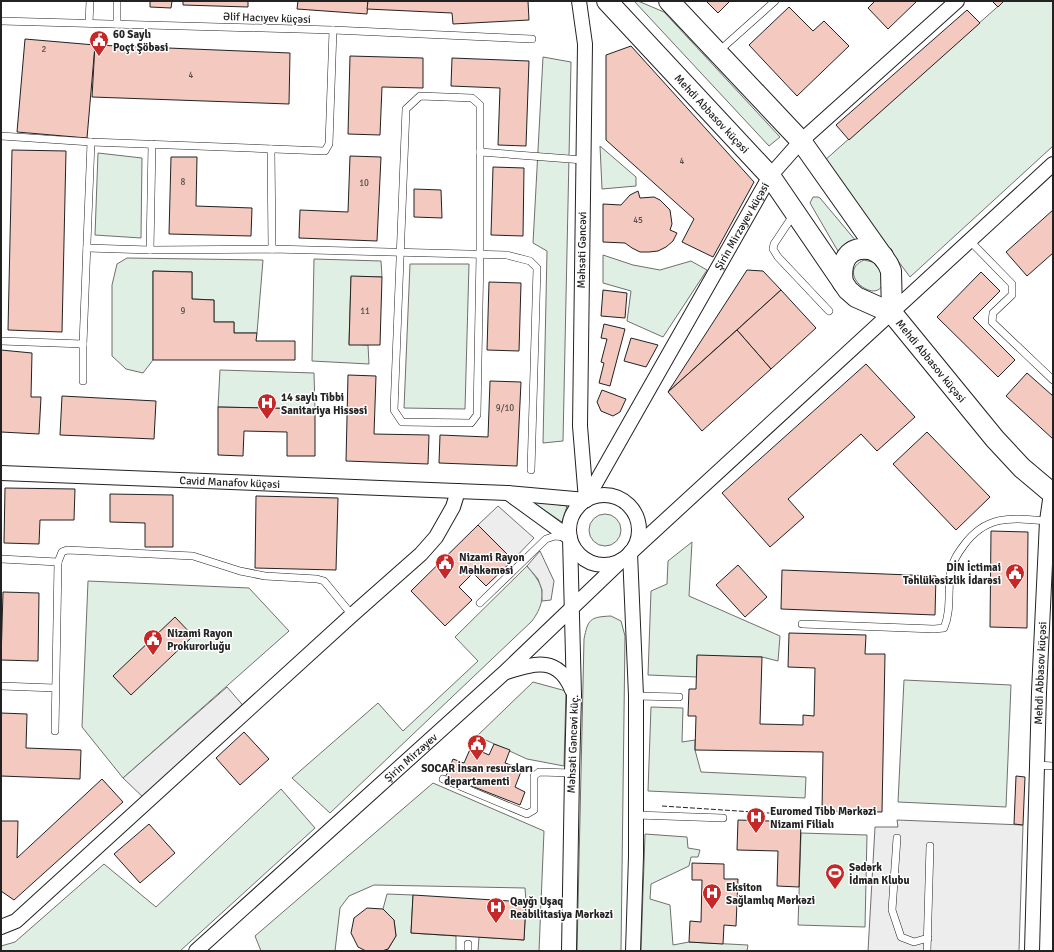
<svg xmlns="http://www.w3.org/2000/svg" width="1054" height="952" viewBox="0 0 1054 952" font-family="Signika,sans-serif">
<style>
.green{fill:#e0efe3;stroke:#6f6f6f}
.parking{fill:#ededed;stroke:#6f6f6f}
.building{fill:#f3c9c0;stroke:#222}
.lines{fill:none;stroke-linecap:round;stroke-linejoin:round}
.lane-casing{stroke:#222;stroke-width:8}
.street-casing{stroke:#222;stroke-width:16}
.secondary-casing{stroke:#222;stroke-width:22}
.lane{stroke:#fff;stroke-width:7}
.street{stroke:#fff;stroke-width:14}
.secondary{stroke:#fff;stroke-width:20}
.fence{stroke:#222;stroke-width:1;stroke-dasharray:5 2;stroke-linecap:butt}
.labels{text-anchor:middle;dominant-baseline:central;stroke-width:3;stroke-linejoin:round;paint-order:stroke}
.number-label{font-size:9px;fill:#564c4a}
.street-label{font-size:11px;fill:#222;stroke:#fff}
.poi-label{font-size:11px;font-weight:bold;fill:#222;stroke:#fff;text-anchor:start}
</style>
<rect width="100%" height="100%" fill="#fff"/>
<g class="green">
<polygon points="634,1 638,1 664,12 780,137 769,146"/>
<polygon points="1004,1 1053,1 1053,146 910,277 824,161"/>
<polygon points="543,57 571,62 563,441 543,443 547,251 533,243"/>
<polygon points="600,146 636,177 636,186 602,189"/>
<polygon points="98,153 142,158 141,238 95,235"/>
<path d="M813 197H818L820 198 856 241C848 243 843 245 839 253L810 203Z"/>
<polygon points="603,255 633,265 660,270 691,261 707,270 663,337 627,321 631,291 603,283"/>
<polygon points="127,258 263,260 257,333 234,333 234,322 214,322 214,300 192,299 192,272 153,271 153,360 143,373 126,369 112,356 112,285 117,264"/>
<polygon points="314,259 381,261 382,277 351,277 349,344 368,345 369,364 312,361"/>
<path d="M864 260 873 262 883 274C883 277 883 281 883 283 877 306 834 273 864 260Z"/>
<polygon points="410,264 469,264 465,409 404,408"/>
<polygon points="220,370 314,373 315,409 218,407"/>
<polygon points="529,500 567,506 562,522"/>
<circle cx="605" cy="530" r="16"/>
<polygon points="692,542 689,596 780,636 778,661 762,657 697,656 697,677 648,675 651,591 667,584 668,561"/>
<path d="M527 566C530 570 534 574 537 579 547 593 541 609 532 621L330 813 292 778 378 703 403 731 478 661 455 637Z"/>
<polygon points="88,581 249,588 289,631 123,778 82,727"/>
<path d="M611 616 621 621 625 636 621 951H577L584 639C588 619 590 617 611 616Z"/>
<polygon points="904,680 1011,685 1006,807 898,802"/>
<polygon points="533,682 566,691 564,766 527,759 477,736"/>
<polygon points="651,707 683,708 682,742 695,740 695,750 701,772 806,777 805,798 648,791"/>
<polygon points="433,783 544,831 539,951 478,951 479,937 524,940 526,902 525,888 374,885 349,896 340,908 335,951 261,951 255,936"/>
<polygon points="281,789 315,828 180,951 1,951 1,946 15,942 104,864 156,907"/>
<polygon points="801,833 867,835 865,927 798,925"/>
<polygon points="645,834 687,837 688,848 700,850 698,857 691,857 689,866 651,884 650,899 670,905 673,945 689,942 748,945 747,951 641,951"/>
<polygon points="387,894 413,895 411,933 456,936 456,951 387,951 396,936 394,920 383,909"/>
</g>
<g class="parking">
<polygon points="498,506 534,538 513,560 478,525"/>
<polygon points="540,551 554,581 551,600 542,601 542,590 538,579 527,566"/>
<polygon points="227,687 247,710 147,801 123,778"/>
<polygon points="897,820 1023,825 1019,951 868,951 875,827 898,827"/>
</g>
<g class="building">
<polygon points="150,1 172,1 171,8 150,7"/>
<polygon points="183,1 248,1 248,7 183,5"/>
<polygon points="298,1 368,1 367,14 297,9"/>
<polygon points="368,1 528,1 529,20 453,24 452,13 367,9"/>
<polygon points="706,1 730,1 718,13"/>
<polygon points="875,1 917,1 888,29 868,8"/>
<polygon points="992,1 1004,1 998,7"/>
<polygon points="789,7 813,31 824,21 849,46 797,96 749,45"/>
<polygon points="967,10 980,23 849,140 836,125"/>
<polygon points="25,39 95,45 87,138 17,132"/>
<polygon points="95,45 290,53 289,104 92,97"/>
<polygon points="631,46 754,182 713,257 682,242 694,219 606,140 606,55"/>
<polygon points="350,56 423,58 423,88 382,87 380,135 348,134"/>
<polygon points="452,58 529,61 526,146 498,145 500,88 451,86"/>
<polygon points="12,150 66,151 62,332 8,330"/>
<polygon points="350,156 381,157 377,241 299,238 300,210 348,212"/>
<polygon points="171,157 197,157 196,206 252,208 251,236 169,234"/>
<polygon points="493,167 524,168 523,236 491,235"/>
<polygon points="414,189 441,190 442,218 414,217"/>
<polygon points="638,191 640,198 654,197 660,200 670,210 672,224 670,230 677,233 673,241 666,247 658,251 649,252 640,252 632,248 625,243 603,242 603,204 621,205 630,195"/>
<polygon points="1053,210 1053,253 1027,276 1006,252"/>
<polygon points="747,270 763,271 781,290 668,392"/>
<polygon points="153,271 192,272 192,299 214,300 214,322 234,322 234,333 257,333 256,341 295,341 295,360 153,360"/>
<polygon points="981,272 1000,291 973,318 1015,360 998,377 937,317"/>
<polygon points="351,276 382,277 380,345 349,345"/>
<polygon points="489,282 521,283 519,351 487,350"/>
<polygon points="603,290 627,293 625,318 601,316"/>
<polygon points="781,290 816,328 771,369 737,330"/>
<polygon points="604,324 625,329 610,386 599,383 604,363 601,362 607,339 601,338"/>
<polygon points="737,330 771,369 702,431 668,392"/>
<polygon points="631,338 658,345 646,367 624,361"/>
<polygon points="1,350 32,353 31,397 41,397 39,434 1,432"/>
<polygon points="866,364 915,417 877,451 861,434 788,499 804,517 770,547 722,493"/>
<polygon points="1027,373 1053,396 1053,439 1006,396"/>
<polygon points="348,375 376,376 374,434 429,435 428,464 346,461"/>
<polygon points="490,381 521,382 517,466 439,463 440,435 488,437"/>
<polygon points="602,390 626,399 620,412 613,416 601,411 597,402"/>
<polygon points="62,396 156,401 154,439 60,435"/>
<polygon points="218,407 315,409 315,456 287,456 287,432 244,431 243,456 218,455"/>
<polygon points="927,432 990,497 956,530 893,464"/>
<polygon points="5,488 75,489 74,520 40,520 39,544 4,543"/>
<polygon points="110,494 173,495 173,547 145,547 145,523 110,522"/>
<polygon points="256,496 338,498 336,570 255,568"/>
<polygon points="478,525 513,560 486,586 473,573 459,587 472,600 445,626 411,591"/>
<polygon points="991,531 1028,532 1027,628 990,627"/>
<polygon points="738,565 767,597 745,617 716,585"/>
<polygon points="782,570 936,576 935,615 781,609"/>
<polygon points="3,592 39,593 38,661 1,660"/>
<polygon points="175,617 193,636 131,695 113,676"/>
<polygon points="789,633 866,635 865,654 885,654 882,812 822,811 823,752 695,750 696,716 688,716 689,689 696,689 697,655 762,657 760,724 803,725 803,715 814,716 815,668 788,667"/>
<polygon points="1,713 27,714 26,748 81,750 80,779 1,776"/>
<polygon points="244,732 269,759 240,785 216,758"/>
<polygon points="494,744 510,750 505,763 522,769 515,787 525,792 520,805 446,776 453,759 464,763 471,747 489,755"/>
<polygon points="1016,776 1025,777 1023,825 1014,824"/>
<polygon points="102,779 123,802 14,900 1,891 1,821 18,821 17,858"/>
<polygon points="738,820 801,822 799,887 777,886 778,851 737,850"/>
<polygon points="149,824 175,853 140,883 114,854"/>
<polygon points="692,863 724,864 724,879 738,879 736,926 724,925 723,944 689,942 690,921 701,922 702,880 692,880"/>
<polygon points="413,895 526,902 524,940 411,933"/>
<polygon points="367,908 383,909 394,920 396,936 388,949 382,951 366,951 358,947 351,933 354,918"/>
</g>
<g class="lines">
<defs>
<g id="lane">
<polyline points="1,21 333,30 532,39"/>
<polyline points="89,23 90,1"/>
<polyline points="117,24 117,1"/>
<polyline points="719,51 775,1"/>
<polygon points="420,96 472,98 480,105 480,254 477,415 471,423 402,422 394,410 406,109"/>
<polyline points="1,136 91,142 325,151 329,144 333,30"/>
<polyline points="271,149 272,249"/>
<polyline points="480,152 583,160"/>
<polyline points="794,214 774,244 773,249 778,257 829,311"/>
<polyline points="970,241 1012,284 1012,295 993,313 992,322 1053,380"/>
<polyline points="87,248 150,250 272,249 507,255 530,261 537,268 531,470"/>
<polyline points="150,250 152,144"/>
<polyline points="1,341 83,344 91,142"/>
<polyline points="83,344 83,381"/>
<polyline points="1,559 58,562"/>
<polyline points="480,603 546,539 555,536 565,537"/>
<path d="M802 624 934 629 944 628C952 609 947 589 951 570 953 560 958 553 964 545 987 514 1012 518 1047 521"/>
<polyline points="1,686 55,688"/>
<polyline points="636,696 679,697"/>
<polyline points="55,731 58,562 62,552 67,550 193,556 240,571 265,576 317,579 324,581 352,615"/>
<polyline points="1037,765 1053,766"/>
<polyline points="443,779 527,814 534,810 534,776 539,772 572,773"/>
<polyline points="636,815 723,818"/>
<polyline points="897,838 892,910 901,937 914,942 928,938"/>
<polyline points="468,951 468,944"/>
<polyline points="927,951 930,846"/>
</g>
<g id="street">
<polyline points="579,1 585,44 580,426 586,500"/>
<path id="s1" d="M1 473 507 493 586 500"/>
<polyline points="508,493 570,538 574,695 572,773 569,951"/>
<circle cx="604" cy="530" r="35"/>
<path id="s2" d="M586 500 770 176 801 141 957 1"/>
<path d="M506 672C536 663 558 656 572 690"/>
<polyline points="1,927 16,921 352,615 421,554 436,537 453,507 458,491"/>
<path id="s3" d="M196 951 504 673 622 560"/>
<polyline points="633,951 636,856 636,696 630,553 1053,164"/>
<path id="s4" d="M1032 951 1039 692 1047 521 1051 493"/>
</g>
<g id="secondary">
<path id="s5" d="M607 1 770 176 848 290 856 297 892 313 995 439 1022 468 1053 494"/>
<polyline points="669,1 801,141 888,264 891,271 892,313"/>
<path d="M843 283C840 264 846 246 869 249 874 250 879 254 883 256"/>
</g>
</defs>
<use href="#lane" class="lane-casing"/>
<use href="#street" class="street-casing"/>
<use href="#secondary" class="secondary-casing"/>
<use href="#lane" class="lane"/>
<use href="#street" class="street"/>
<use href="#secondary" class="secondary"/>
<polyline class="fence" points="662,806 799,815"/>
</g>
<defs>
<symbol id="civic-pin" viewBox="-11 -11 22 30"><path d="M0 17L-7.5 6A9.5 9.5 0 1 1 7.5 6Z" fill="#c62828" stroke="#fff"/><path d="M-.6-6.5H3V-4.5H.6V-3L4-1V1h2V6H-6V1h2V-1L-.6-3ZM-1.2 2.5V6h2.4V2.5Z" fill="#fff"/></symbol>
<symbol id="hospital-pin" viewBox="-11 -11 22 30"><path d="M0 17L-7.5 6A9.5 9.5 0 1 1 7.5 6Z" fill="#c62828" stroke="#fff"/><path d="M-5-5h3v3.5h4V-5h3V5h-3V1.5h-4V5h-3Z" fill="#fff"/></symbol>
<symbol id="stadium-pin" viewBox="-11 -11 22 30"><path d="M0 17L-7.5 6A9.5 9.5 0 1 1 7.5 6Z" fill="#c62828" stroke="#fff"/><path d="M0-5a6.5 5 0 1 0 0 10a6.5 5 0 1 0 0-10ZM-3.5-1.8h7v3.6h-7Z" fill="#fff"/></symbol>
</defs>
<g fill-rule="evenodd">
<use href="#civic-pin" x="88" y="29" width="22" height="30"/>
<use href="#hospital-pin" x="256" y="392" width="22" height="30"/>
<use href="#civic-pin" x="434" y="552" width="22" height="30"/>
<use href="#civic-pin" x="1004" y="562" width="22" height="30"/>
<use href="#civic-pin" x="142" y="628" width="22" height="30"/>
<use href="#civic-pin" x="466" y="733" width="22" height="30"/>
<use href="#hospital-pin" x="745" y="806" width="22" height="30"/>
<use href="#stadium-pin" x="824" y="862" width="22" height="30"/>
<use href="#hospital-pin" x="701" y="882" width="22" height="30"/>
<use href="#hospital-pin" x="485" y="896" width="22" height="30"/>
</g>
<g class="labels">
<g class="number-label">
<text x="44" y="49">2</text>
<text x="191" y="75">4</text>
<text x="682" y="161">4</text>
<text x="183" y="182">8</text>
<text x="364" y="183">10</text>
<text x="638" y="220">45</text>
<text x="183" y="311">9</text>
<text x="365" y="311">11</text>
<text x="505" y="408">9/10</text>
</g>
<g class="street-label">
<text transform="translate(267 18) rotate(2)">Əlif Hacıyev küçəsi</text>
<text stroke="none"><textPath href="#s5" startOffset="154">Mehdi Abbasov küçəsi</textPath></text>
<text stroke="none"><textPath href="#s2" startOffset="315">Şirin Mirzəyev küçəsi</textPath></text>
<text transform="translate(582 250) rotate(-89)">Məhsəti Gəncəvi</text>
<text stroke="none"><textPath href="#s5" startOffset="489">Mehdi Abbasov küçəsi</textPath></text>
<text stroke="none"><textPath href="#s1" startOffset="229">Cavid Manafov küçəsi</textPath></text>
<text stroke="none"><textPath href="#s4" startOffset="278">Mehdi Abbasov küçəsi</textPath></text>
<text transform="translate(573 744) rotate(-88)">Məhsəti Gəncəvi küç.</text>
<text stroke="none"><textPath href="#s3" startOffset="289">Şirin Mirzəyev</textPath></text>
</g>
<g class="poi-label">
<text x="113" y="34">60 Saylı<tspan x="113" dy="13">Poçt Şöbəsi</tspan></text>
<text x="281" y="397">14 saylı Tibbi<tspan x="281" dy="13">Sanitariya Hissəsi</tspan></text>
<text x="459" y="557">Nizami Rayon<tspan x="459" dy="13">Məhkəməsi</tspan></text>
<text x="1001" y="567" text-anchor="end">DİN İctimai<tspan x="1001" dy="13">Təhlükəsizlik İdarəsi</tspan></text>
<text x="167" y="633">Nizami Rayon<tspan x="167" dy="13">Prokurorluğu</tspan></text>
<text x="477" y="768" text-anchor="middle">SOCAR İnsan resursları<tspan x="477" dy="13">departamenti</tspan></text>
<text x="770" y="811">Euromed Tibb Mərkəzi<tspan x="770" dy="13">Nizami Filialı</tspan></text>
<text x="849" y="867">Sədərk<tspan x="849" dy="13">İdman Klubu</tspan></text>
<text x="726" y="887">Eksiton<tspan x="726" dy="13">Sağlamlıq Mərkəzi</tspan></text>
<text x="510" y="901">Qayğı Uşaq<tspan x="510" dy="13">Reabilitasiya Mərkəzi</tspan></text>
</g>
</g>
<rect width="1054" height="952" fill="none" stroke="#222222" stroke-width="4"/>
</svg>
